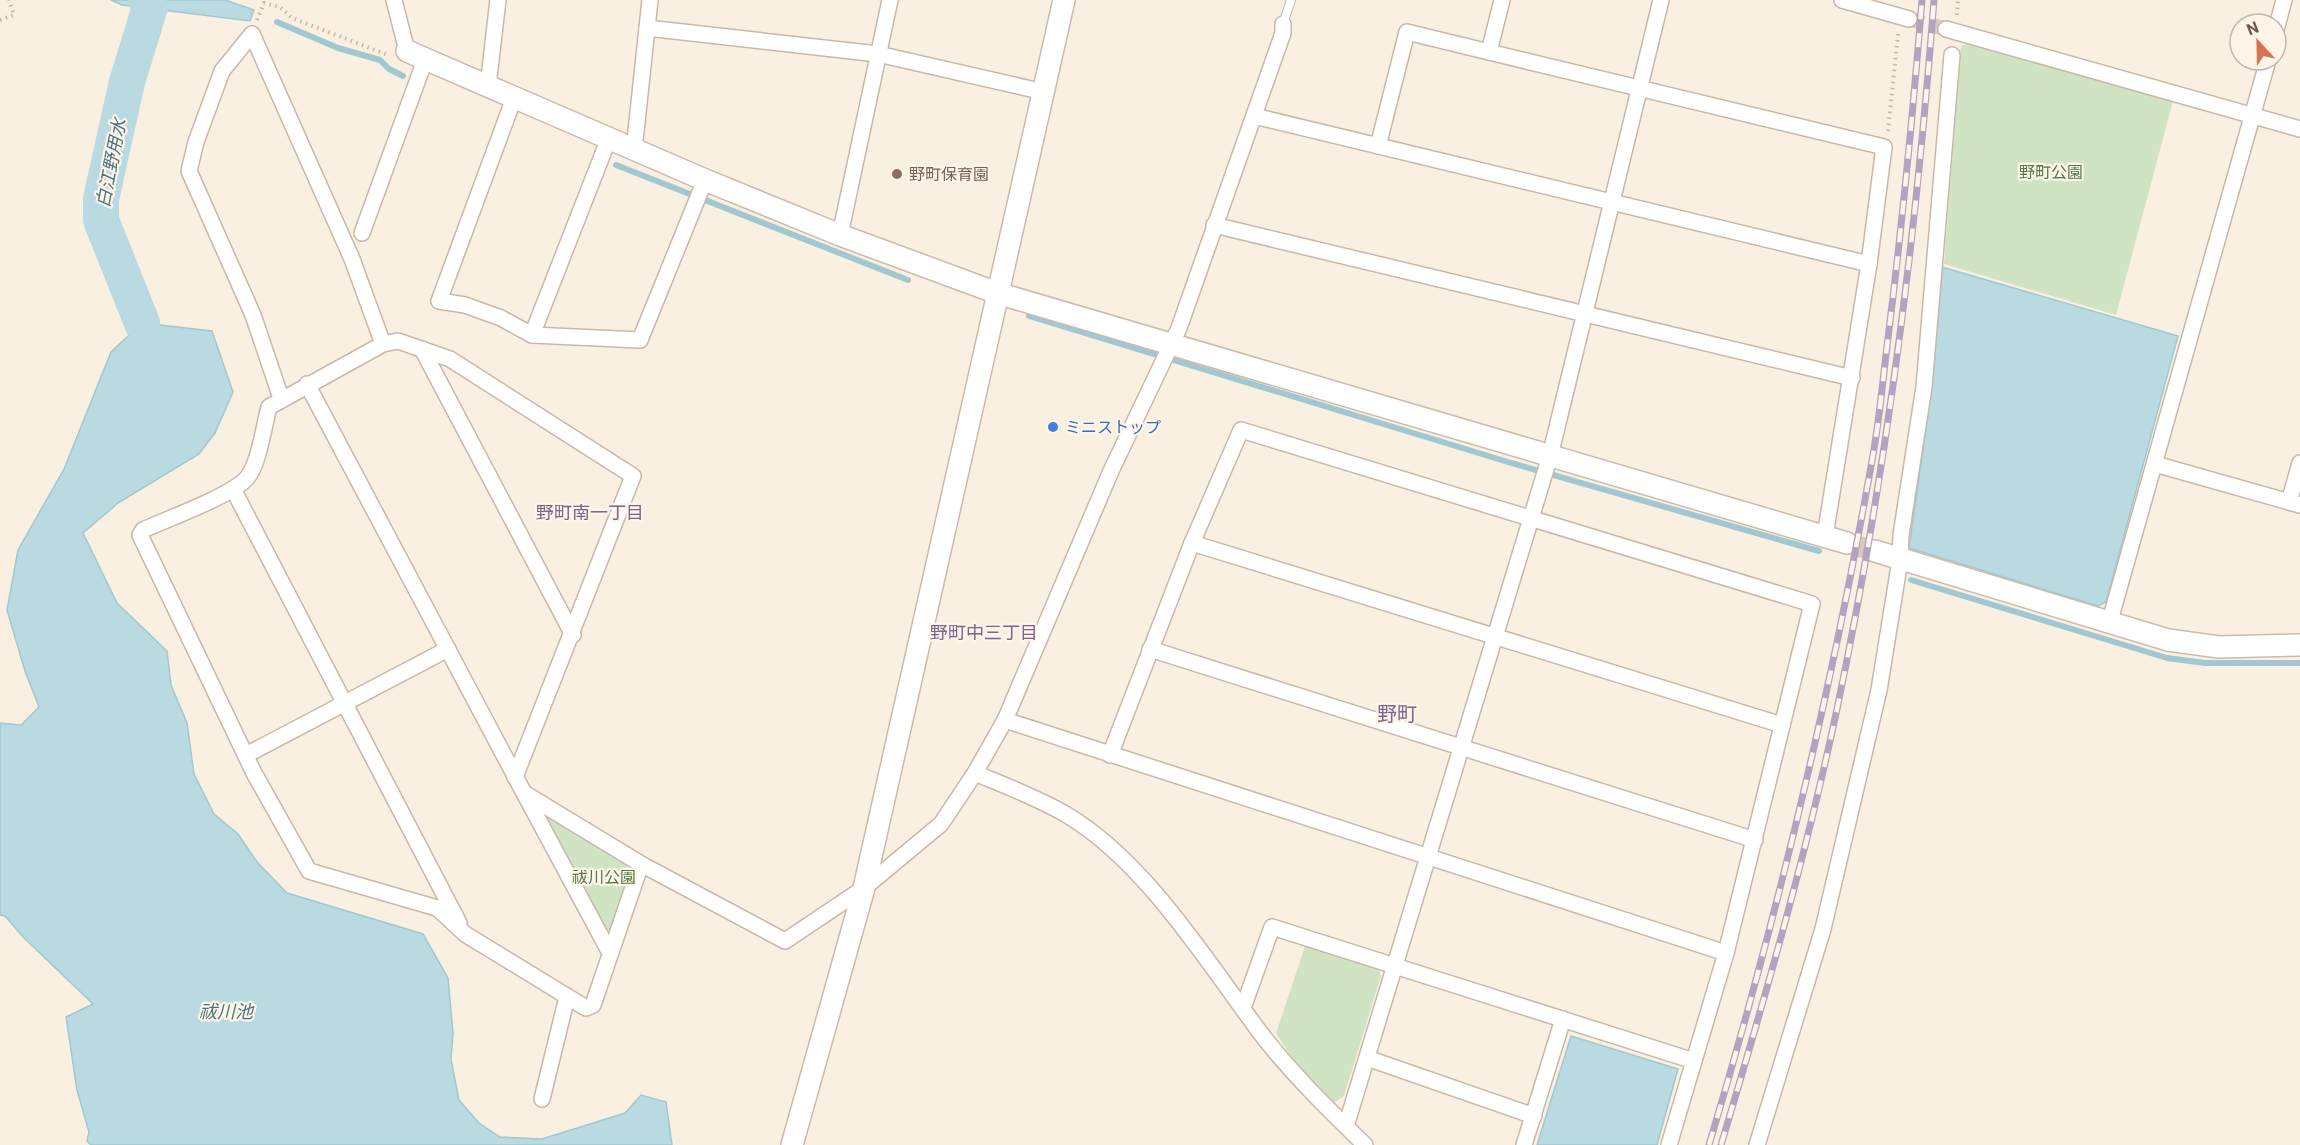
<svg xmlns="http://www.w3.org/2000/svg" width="2300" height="1145" viewBox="0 0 2300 1145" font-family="Roboto,'Noto Sans JP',sans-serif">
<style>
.green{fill:#d0e4c3}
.water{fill:#b9dae0;stroke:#a1c8d0;stroke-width:1.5}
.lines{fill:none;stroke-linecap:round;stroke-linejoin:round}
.stream{stroke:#a1c8d0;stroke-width:6}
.river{stroke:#b9dae0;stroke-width:36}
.street-tunnel{stroke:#d6cabc;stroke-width:15;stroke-dasharray:15 8;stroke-linecap:butt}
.secondary-tunnel{stroke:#d6cabc;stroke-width:21;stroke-dasharray:21 10;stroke-linecap:butt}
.lane-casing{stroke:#c8b8ab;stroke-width:10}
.street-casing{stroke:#c8b8ab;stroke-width:18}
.secondary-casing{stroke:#cdbaab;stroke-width:24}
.path{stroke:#cfb3a1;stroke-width:4;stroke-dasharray:1.5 4.5;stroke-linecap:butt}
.lane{stroke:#fff;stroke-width:8}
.street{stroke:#fff;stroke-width:15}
.secondary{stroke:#fff;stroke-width:21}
.rail-casing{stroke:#b3a3c0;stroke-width:7}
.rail{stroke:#fcf5e8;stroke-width:4.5;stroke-dasharray:14;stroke-linecap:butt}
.education-dot{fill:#8d6e63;stroke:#fcf5e8;stroke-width:2}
.shop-dot{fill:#3f7fe0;stroke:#fcf5e8;stroke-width:2}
.labels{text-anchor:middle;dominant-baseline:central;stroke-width:4.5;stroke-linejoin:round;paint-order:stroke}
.park-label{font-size:16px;fill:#557848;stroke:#fcf5e8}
.education-label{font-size:16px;fill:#785e54;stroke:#fcf5e8;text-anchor:start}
.shop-label{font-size:16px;fill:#366cbe;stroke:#fcf5e8;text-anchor:start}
.water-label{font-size:18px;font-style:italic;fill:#48747f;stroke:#fcf5e8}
.neighbourhood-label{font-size:18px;fill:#7d648a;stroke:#fcf5e8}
.quarter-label{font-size:20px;fill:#7d648a;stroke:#fcf5e8}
</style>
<rect width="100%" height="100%" fill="#f9f0e2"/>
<g class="green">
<polygon points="1967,44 2173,101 2116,315 1944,264 1961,46"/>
<polygon points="543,813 625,862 629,873 611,931 604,930"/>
<polygon points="1305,946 1378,967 1381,976 1344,1096 1332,1104 1303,1076 1276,1033"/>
</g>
<g class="water">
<polygon points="111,0 225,0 254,10 250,21 122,5"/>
<polygon points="1942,267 2178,336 2106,602 2098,606 1909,548 1932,385"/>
<polygon points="142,323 212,331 233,392 215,433 199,454 118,503 83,533 117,603 167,651 171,685 187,723 194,774 214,814 238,834 257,862 287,893 423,934 448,978 453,1033 451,1060 459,1100 479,1123 500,1137 542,1139 625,1113 641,1095 666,1102 672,1145 91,1145 87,1141 89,1132 77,1090 66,1017 93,1004 23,937 5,916 0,915 0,723 21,725 39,707 25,671 7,610 18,550 64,469 111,352"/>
<polygon points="1571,1036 1678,1069 1657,1145 1537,1145"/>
</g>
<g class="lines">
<g class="stream">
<polyline points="277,22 338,48 380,60 389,69 403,76"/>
<polyline points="616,165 908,280"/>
<polyline points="1029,316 1508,462 1819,551"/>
<polyline points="1911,580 2167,658 2205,663 2300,663"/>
</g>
<polyline class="river" points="142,323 101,220 101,199 127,82 150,7 146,0"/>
<polyline class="street-tunnel" points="1909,19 1946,29"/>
<polyline class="secondary-tunnel" points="1847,543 1875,551"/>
<defs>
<polyline id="lane" points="1283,24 1291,0"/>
<g id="street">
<polyline points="394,0 407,51"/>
<polyline points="1842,0 1909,19"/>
<polyline points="647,28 878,54 1044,92"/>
<polyline points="1946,29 2300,129"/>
<polyline points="2276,30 2284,0"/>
<polyline points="488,86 498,0"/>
<polyline points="514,98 439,301 465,305 501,318 532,335 609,138"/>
<polyline points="1254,116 1869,264 1884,147 1489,52 1502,0"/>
<polyline points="1378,146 1407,32 1489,52"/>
<polyline points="634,150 650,0"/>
<polyline points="1214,225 1852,378"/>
<polyline points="362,233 425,60"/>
<polyline points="840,235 890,0"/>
<polyline points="532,335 640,340 705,180"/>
<polyline points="422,349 573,635"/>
<polyline points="307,384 524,793 641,864 785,941 864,888 941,824 975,773 1005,720 1111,471 1179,328 1283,33 1283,24"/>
<polyline points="281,398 253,315 189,171 196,142 222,71 252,34 352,259 383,344"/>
<polyline points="2155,464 2300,505"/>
<polyline points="233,489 459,923"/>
<polyline points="2289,502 2300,463"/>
<polyline points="1825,536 1869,264"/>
<polyline points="1192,543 1782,725"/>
<polyline points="2109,624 2268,60"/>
<polyline points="1150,649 1755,840"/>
<polyline points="1005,720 1726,953"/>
<polyline points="246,755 448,649"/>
<polyline points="1110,755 1192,543 1241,430 1812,604 1726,953 1669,1145"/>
<path d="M975 773C1006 786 1038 798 1067 815 1147 863 1207 962 1262 1035 1293 1075 1329 1110 1365 1145"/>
<path d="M515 777 633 476 450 359 398 341 383 344 269 407C264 425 259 464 247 478 231 496 167 519 143 530L140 535 254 773 309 871 437 908 465 934 586 1008 593 1005 641 864"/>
<polyline points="524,793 610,953"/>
<polyline points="1243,1008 1272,927 1694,1061"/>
<polyline points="1367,1058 1534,1116"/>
<polyline points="542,1099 567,997"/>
<polyline points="1346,1126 1550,456 1661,0"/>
<polyline points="1524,1145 1563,1019"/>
<polyline points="1757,1145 1823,929 1879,690 1900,560 1901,535 1924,387 1952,55"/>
</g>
<g id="secondary">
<polyline points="407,51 705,180 840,235 997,293 1847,543"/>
<polyline points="1875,551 2168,640 2219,647 2300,645"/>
<polyline points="792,1145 864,888 1064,0"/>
</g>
</defs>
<use href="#lane" class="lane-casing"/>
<use href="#street" class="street-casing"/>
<use href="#secondary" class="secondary-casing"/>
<g class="path">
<polyline points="1957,15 1958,0"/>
<polyline points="0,20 14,15 9,0"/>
<polyline points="257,20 264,3 280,7 292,18 388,55"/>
<polyline points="1888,131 1898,34"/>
</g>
<use href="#lane" class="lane"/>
<use href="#street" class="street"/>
<use href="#secondary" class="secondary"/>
<defs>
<g id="rail">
<path d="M1709 1145C1777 918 1832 689 1873 455 1880 416 1883 377 1888 338 1902 226 1913 113 1922 0"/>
<path d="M1721 1145C1764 1001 1806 856 1837 709 1886 475 1916 238 1934 0"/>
</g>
</defs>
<use href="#rail" class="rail-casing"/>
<use href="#rail" class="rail"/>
</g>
<circle class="education-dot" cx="897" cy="174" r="6"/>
<circle class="shop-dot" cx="1053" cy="427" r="6"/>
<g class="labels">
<g class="park-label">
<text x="2051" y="172">野町公園</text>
<text x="604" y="877">祓川公園</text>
</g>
<g class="education-label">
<text x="909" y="174">野町保育園</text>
</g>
<g class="shop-label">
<text x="1065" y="427">ミニストップ</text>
</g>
<g class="water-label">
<text transform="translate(111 163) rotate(-79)">白江野用水</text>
<text x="226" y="1011">祓川池</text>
</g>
<g class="neighbourhood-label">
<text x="590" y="512">野町南一丁目</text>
<text x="984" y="632">野町中三丁目</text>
</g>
<g class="quarter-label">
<text x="1397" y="714">野町</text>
</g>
</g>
<g transform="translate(2258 42) rotate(338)"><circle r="28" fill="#fcf5e8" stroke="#c3b6aa" stroke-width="1.5"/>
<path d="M0-4.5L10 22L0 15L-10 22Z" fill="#d67354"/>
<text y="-9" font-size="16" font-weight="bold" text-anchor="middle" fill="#6d584c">N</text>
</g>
</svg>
